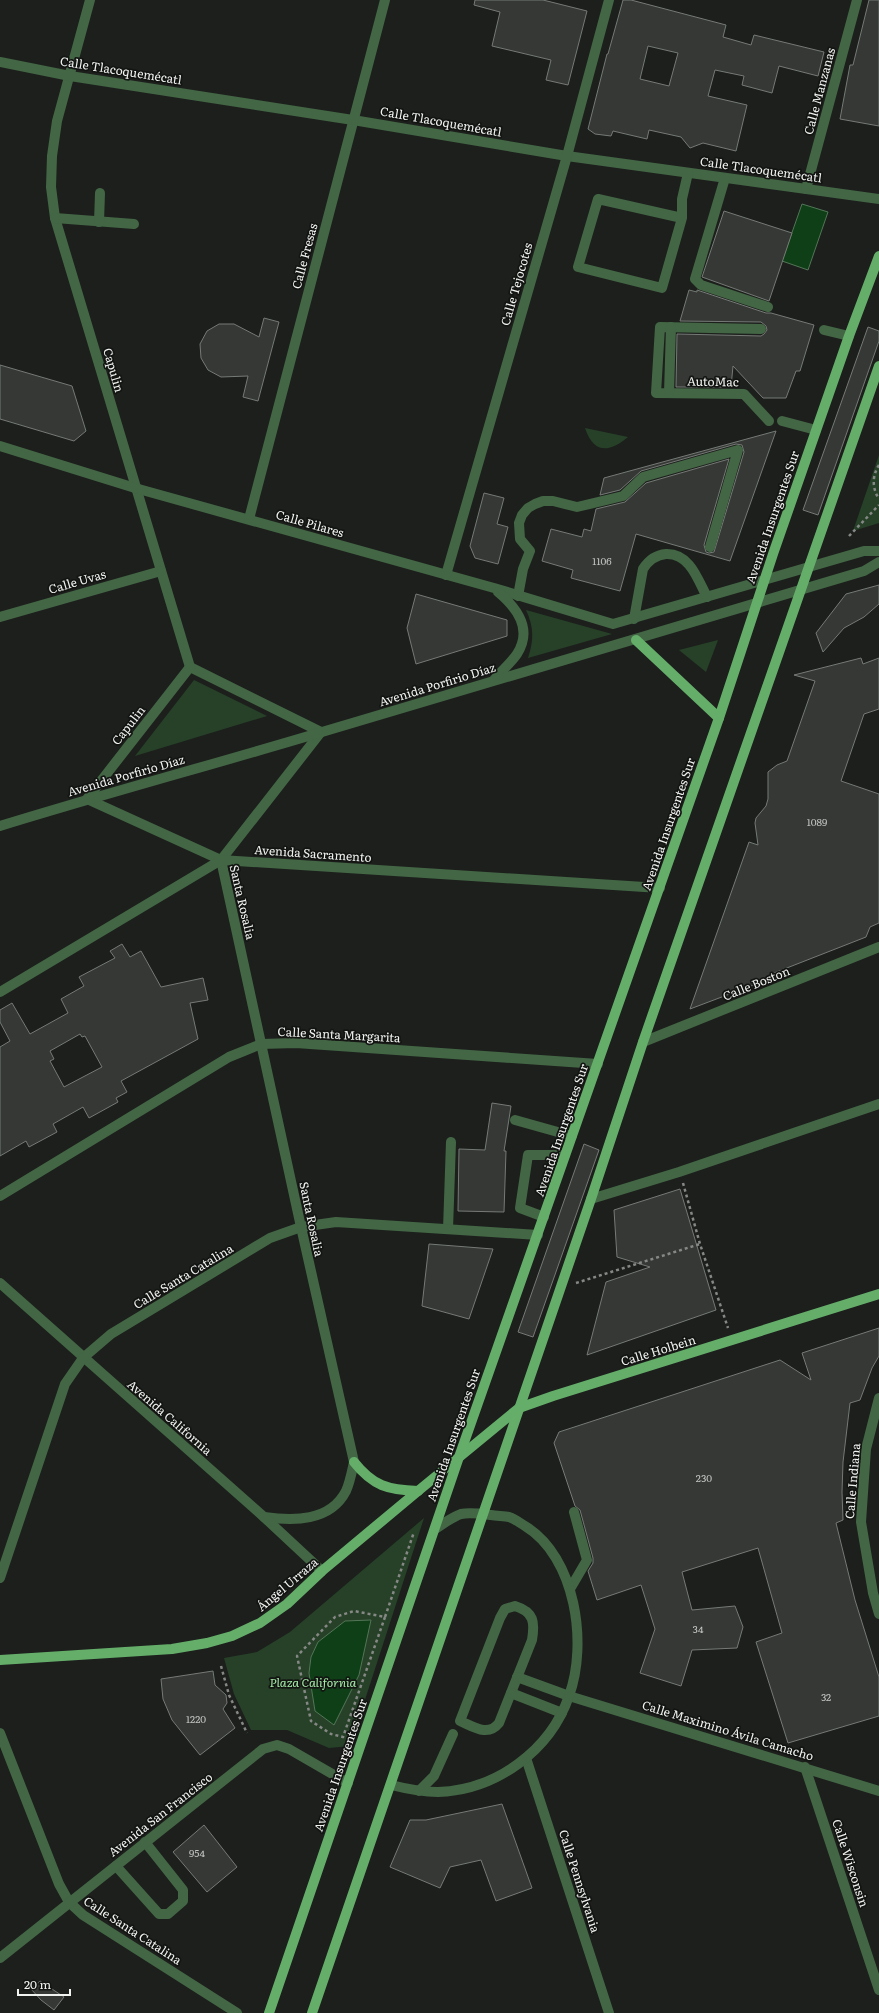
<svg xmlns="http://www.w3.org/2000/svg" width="879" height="2013" viewBox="0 0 879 2013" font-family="Literata,serif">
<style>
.green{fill:#274128}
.water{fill:#0f3f16;stroke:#537558}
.building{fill:#353835;stroke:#767a76;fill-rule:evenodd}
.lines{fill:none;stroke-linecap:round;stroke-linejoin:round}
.path{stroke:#868886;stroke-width:2.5;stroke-dasharray:3 3;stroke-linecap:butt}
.minor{stroke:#436645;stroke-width:10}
.major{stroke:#64ae6a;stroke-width:10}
.labels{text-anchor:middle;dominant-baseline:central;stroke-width:3.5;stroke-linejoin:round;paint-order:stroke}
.number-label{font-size:10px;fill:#c2c4c2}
.street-label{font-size:12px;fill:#f1f3f1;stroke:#131513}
.park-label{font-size:12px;font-style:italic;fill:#a4eaa7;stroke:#131513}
</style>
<rect width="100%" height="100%" fill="#1c1f1c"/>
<g class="green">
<path d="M585 428 628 437C610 452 594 455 585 428Z"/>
<polygon points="879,455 879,523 853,531"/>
<path d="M526 610 612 634 528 658C534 640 534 627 526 610Z"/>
<polygon points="718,640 706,672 679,650"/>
<polygon points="194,680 267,716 135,756"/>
<polygon points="424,1518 350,1746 329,1748 287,1730 251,1730 234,1694 224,1658 257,1652 290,1632"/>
</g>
<g class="water">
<polygon points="802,204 828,212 808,270 782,261"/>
<polygon points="371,1620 359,1675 334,1725 315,1711 309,1673 311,1657 318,1642 345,1621"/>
</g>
<g class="building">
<polygon points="475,0 543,0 587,11 568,85 546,80 551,60 492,46 500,12 474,5"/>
<path d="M623 0H631L726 25 723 37 751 45 754 35 824 52 818 76 779 66 772 93 742 85 744 76 715 70 708 96 747 105 736 151 703 143 690 148 681 137 649 130 647 139 613 131 611 136 595 134 588 129 607 54H608ZM648 46 678 53 669 86 640 79Z"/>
<polygon points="869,0 879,0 879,126 840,119 850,65 853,65"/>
<polygon points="724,211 792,233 769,301 702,277"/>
<polygon points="689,290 697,292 697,290 766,313 771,313 814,325 800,371 796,371 786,398 763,398 733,366 731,387 676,387 677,334 761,336 764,334 767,330 766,326 761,322 680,321"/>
<polygon points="264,318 279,322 258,401 243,397 248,376 221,377 208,370 201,358 200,344 207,331 219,324 234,324 259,337"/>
<polygon points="868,327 879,331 879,341 818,515 803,510"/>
<polygon points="0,365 72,386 86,431 74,441 0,419"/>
<polygon points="776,431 730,561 636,534 620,591 571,578 573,570 542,561 551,529 582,537 584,529 591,531 596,509 625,502 646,483 729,459 704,545 706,552 709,553 714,552 744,452 742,445 736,444 641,471 620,490 600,495 604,478"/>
<polygon points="484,493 504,498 497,524 508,527 498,564 475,558 470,546"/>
<polygon points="879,585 879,604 864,617 844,628 823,652 816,633 846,594"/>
<polygon points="416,594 507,620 507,636 416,664 407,628"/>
<polygon points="861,658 863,664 879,658 879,709 864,714 841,781 879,794 879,923 870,927 866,937 774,973 772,978 690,1009 749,842 758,845 755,823 756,818 766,806 768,799 768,772 777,765 787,761 815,681 794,675"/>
<path d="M122 944 130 957 141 951 161 987 203 978 208 1000 190 1003 198 1039 121 1081 127 1092 116 1098 118 1102 89 1118 83 1107 53 1124 57 1132 29 1147 26 1141 0 1156V1047L10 1041 0 1022V1010L12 1003 30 1034 68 1013 61 999 84 986 79 977 115 958 110 951ZM80 1034 82 1037 85 1036 102 1067 64 1087 50 1061 54 1059 50 1051Z"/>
<polygon points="492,1103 511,1106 504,1151 506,1151 504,1212 458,1211 459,1149 485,1150"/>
<polygon points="584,1144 599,1150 533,1337 518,1332"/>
<polygon points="680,1189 716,1310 587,1355 606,1282 650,1267 617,1257 614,1210"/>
<polygon points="429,1244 493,1249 469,1319 422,1306"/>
<polygon points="879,1328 879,1356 872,1368 860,1400 850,1403 843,1462 842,1492 843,1520 836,1523 855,1600 879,1677 879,1716 788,1743 756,1642 782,1633 758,1548 682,1572 692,1610 735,1606 743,1627 737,1648 692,1650 681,1686 640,1673 655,1629 641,1585 597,1600 588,1571 593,1563 593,1558 580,1510 575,1506 554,1443 559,1432 780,1360 811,1380 802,1353"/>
<polygon points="213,1671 215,1685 226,1695 227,1703 223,1709 235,1728 200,1755 172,1720 163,1699 161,1679"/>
<polygon points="502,1804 532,1888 496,1901 481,1860 450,1867 440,1888 390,1867 410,1820 426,1820"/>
<polygon points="204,1825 237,1867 207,1892 173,1852"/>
<polygon points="40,1981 64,1997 54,2010 41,2000 31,1989"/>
</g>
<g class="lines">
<g class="path">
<path d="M879 465C872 476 872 488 879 499"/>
<polyline points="849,536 879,505"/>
<polyline points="683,1183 700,1244 728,1328"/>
<polyline points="576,1283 700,1244"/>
<polyline points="385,1617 343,1737 331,1734 311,1721 297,1656 335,1617 354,1611 385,1617 414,1532"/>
<polyline points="221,1666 229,1695 247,1733"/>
</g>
<g class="minor">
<polyline points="90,0 57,121 52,156 51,187 55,218 190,667 321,732 221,860"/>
<polyline points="0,62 70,76 353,120 567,156 879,199"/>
<polyline points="725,178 695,279 701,285 768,307"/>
<polyline points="806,189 857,0"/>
<polyline points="55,218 134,224"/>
<polyline points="682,218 598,199 578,267 662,288 682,218 682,199 688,173"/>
<polyline points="99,222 100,193"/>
<polyline points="761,329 660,327 656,393 744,394 769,421"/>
<polyline points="824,330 849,336"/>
<polyline points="669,393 671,327"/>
<polyline points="782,421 816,430"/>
<polyline points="0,446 135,488 494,588 613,624 864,551 879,551"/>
<polyline points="249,519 385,0"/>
<polyline points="446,575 567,156 609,0"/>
<polyline points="518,596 523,569 530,551 520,539 519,523 522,515 528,508 535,504 543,501 553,501 577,507 623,496 643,477 738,450 710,547"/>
<polyline points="0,617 161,571"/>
<path d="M634 619 643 569C648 561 655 555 666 554 690 553 698 580 707 597"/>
<polyline points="190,667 87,799 221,860"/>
<path d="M494 680C501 671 511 663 517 654 533 629 517 608 498 592"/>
<path d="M0 826C107 793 215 764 322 732 502 678 683 625 864 571L879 562"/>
<path d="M221 860 301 1227 354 1462C352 1471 350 1482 346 1491 330 1522 293 1521 264 1517"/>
<polyline points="0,992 221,860 660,888"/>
<polyline points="643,1042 879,947"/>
<polyline points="515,1120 572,1136"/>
<polyline points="0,1196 229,1057 261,1044 296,1043 598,1064"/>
<polyline points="591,1199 679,1172 879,1104"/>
<polyline points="544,1217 520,1208 528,1155 565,1155"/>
<polyline points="448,1229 451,1142"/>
<polyline points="0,1283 264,1517 322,1571"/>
<polyline points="879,1398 866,1449 861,1522 873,1593 879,1614"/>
<polyline points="0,1578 65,1384 83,1358 111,1334 270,1238 301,1227 336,1222 538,1235"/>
<polyline points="570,1589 587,1560 574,1512"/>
<path d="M515 1606C534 1612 535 1622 532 1640L499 1723C488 1737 474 1727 460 1721L500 1618 505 1609Z"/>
<polyline points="517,1677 569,1696 879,1791"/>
<polyline points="511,1693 562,1713"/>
<polyline points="0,1733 59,1884 69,1902 83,1915 237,2013"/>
<polyline points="526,1758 609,2013"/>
<polyline points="805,1767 879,1990"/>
<path d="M391 1785C407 1789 422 1792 438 1792 496 1790 550 1751 569 1696 588 1644 576 1557 525 1526 520 1523 515 1519 509 1517 504 1516 497 1516 491 1515 483 1514 470 1512 461 1514 452 1517 443 1524 435 1529"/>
<polyline points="419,1791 434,1776 453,1734"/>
<polyline points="116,1866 159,1914 168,1914 183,1901 183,1890 145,1842"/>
<polyline points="0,1958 263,1749 277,1745 289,1749 348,1783"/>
</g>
<g class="major">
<polyline points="636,640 719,718"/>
<path d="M354 1462C373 1486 388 1490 418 1491"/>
<polyline points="0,1660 172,1649 207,1643 232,1636 260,1623 287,1604 322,1571 418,1491 519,1408 553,1396 879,1294"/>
<polyline points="269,2013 459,1457 719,718 773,554 849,336 879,256"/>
<polyline points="312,2013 591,1199 643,1042 879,366"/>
</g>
</g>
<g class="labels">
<g class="number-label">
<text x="602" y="560">1106</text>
<text x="817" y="821">1089</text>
<text x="704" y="1477">230</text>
<text x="698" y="1628">34</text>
<text x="826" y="1696">32</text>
<text x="196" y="1718">1220</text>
<text x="197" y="1852">954</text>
</g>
<g class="street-label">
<text transform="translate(121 70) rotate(9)">Calle Tlacoquemécatl</text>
<text transform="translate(819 91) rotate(-75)">Calle Manzanas</text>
<text transform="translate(441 121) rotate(10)">Calle Tlacoquemécatl</text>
<text transform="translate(761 169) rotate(8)">Calle Tlacoquemécatl</text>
<text transform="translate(304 256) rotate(-75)">Calle Fresas</text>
<text transform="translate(516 284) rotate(-74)">Calle Tejocotes</text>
<text transform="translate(114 370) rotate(74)">Capulin</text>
<text transform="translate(713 381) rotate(1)">AutoMac</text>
<text transform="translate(772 517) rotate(-71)">Avenida Insurgentes Sur</text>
<text transform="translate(310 523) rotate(16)">Calle Pilares</text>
<text transform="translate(77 581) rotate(-16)">Calle Uvas</text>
<text transform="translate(437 684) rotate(-17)">Avenida Porfirio Díaz</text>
<text transform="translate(128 725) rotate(-52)">Capulin</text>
<text transform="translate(126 775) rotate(-16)">Avenida Porfirio Díaz</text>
<text transform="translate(668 824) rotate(-71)">Avenida Insurgentes Sur</text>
<text transform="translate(313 853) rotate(4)">Avenida Sacramento</text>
<text transform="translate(243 902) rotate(77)">Santa Rosalia</text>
<text transform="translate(756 983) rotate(-22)">Calle Boston</text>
<text transform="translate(339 1034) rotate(3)">Calle Santa Margarita</text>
<text transform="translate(561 1130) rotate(-71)">Avenida Insurgentes Sur</text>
<text transform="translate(312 1219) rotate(78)">Santa Rosalia</text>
<text transform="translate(183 1276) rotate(-31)">Calle Santa Catalina</text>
<text transform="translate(658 1350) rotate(-17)">Calle Holbein</text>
<text transform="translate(170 1417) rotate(41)">Avenida California</text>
<text transform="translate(453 1435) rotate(-71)">Avenida Insurgentes Sur</text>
<text transform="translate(852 1481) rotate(-85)">Calle Indiana</text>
<text transform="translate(287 1584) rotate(-40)">Ángel Urraza</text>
<text transform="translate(728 1730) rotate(17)">Calle Maximino Ávila Camacho</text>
<text transform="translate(340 1765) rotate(-71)">Avenida Insurgentes Sur</text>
<text transform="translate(160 1814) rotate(-38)">Avenida San Francisco</text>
<text transform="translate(851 1863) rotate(72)">Calle Wisconsin</text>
<text transform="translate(580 1881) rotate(72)">Calle Pennsylvania</text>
<text transform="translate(133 1930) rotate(33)">Calle Santa Catalina</text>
</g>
<g class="park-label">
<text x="313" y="1682">Plaza California</text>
</g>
</g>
<path d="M18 1989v6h52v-6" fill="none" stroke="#f1f3f1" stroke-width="2"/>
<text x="24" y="1989" font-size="12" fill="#f1f3f1" stroke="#131513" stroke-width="3" paint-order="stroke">20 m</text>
</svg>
